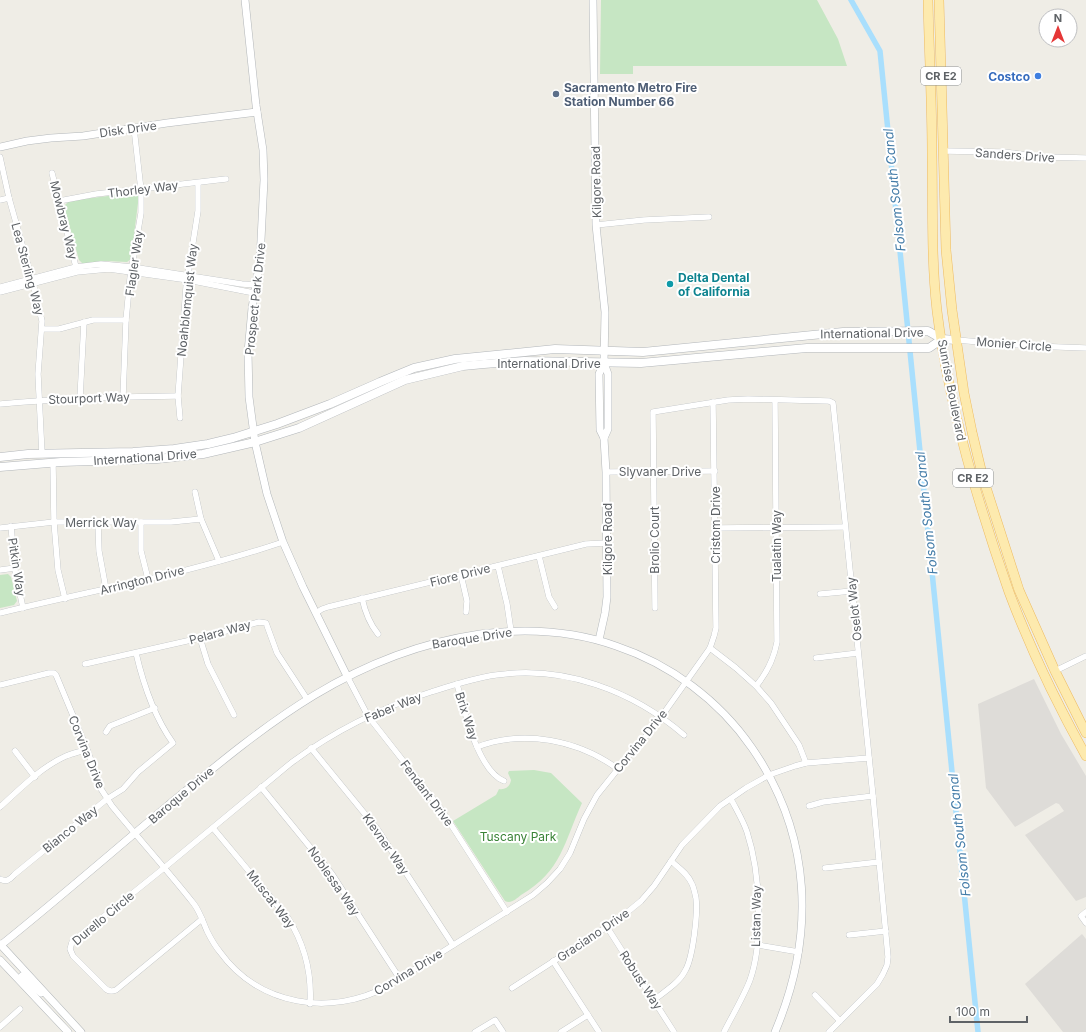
<svg xmlns="http://www.w3.org/2000/svg" width="1086" height="1032" viewBox="0 0 1086 1032" font-family="Inter,sans-serif">
<style>
.industrial{fill:#dedcd8}
.green{fill:#c6e6c3}
.lines{fill:none;stroke-linecap:round;stroke-linejoin:round}
.canal{stroke:#a9dffd;stroke-width:5.5}
.minor-casing{stroke:#b3b7ba;stroke-width:6}
.tertiary-casing{stroke:#b3b7ba;stroke-width:8}
.secondary-casing{stroke:#b2b6ba;stroke-width:9}
.primary-casing{stroke:#eebb61;stroke-width:10}
.minor{stroke:#fff;stroke-width:5.5}
.tertiary{stroke:#fff;stroke-width:7}
.secondary{stroke:#fff;stroke-width:8}
.primary{stroke:#fdeaae;stroke-width:9}
.shop-dot{fill:#3f7fe0;stroke:#fff;stroke-width:1.5}
.service-dot{fill:#5c6f8a;stroke:#fff;stroke-width:1.5}
.culture-dot{fill:#0f9aa8;stroke:#fff;stroke-width:1.5}
.labels{text-anchor:middle;dominant-baseline:central;stroke-width:4;stroke-linejoin:round;paint-order:stroke}
.shield{fill:#fff;stroke:#8e9194;stroke-width:1}
.shield-label{font-size:11px;font-weight:bold;fill:#5e6266}
.shop-label{font-size:12px;font-weight:bold;fill:#366cbe;stroke:#fff;text-anchor:end}
.service-label{font-size:12px;font-weight:bold;fill:#4e5e75;stroke:#fff;text-anchor:start}
.street-label{font-size:12px;fill:#5e6266;stroke:#fff}
.culture-label{font-size:12px;font-weight:bold;fill:#0d838f;stroke:#fff;text-anchor:start}
.park-label{font-size:12px;fill:#3a8337;stroke:#fff}
.water-label{font-size:13px;font-style:italic;fill:#427ba7;stroke:#fff}
</style>
<rect width="100%" height="100%" fill="#efede6"/>
<g class="industrial">
<polygon points="1034,679 1061,734 1086,776 1086,897 1076,901 1025,835 1064,811 1059,804 1056,803 1015,827 986,788 978,704"/>
<polygon points="1082,934 1086,939 1086,1032 1063,1032 1025,984"/>
</g>
<g class="green">
<polygon points="601,0 817,0 838,39 847,66 633,66 633,74 600,74"/>
<polygon points="133,193 138,196 138,203 131,259 127,262 107,261 83,264 79,260 64,206 68,202 83,199"/>
<polygon points="8,574 11,577 17,601 14,605 0,608 0,575"/>
<path d="M534 770 551 773 582 803C564 842 562 871 521 895 516 899 511 904 505 901L453 821 496 795 499 789C505 790 510 787 511 780L508 773 509 771Z"/>
</g>
<g class="lines">
<polyline class="canal" points="851,0 880,51 978,1032"/>
<defs>
<g id="minor">
<polyline points="943,151 1004,152 1042,157 1086,158"/>
<polyline points="0,157 9,198 33,283 42,321 38,374 42,454"/>
<polyline points="52,173 76,267"/>
<polyline points="0,200 9,198"/>
<polyline points="59,201 96,194 226,179"/>
<polyline points="596,225 644,220 709,217"/>
<polyline points="0,287 76,267 101,264 132,267 242,284 256,285"/>
<polyline points="0,292 77,272 109,269 188,280 254,293"/>
<polyline points="42,329 59,329 93,320 126,320"/>
<polyline points="956,340 1032,346 1086,348"/>
<polyline points="123,397 126,320 130,278 141,213 141,190 134,128"/>
<polyline points="80,398 84,322"/>
<path d="M0 404C59 398 119 397 178 396"/>
<polyline points="180,418 178,396 186,287 198,211 198,183"/>
<polyline points="53,463 54,522 58,570 65,599"/>
<polyline points="606,472 715,471"/>
<polyline points="195,492 201,519 219,561"/>
<polyline points="141,522 141,551 148,579"/>
<polyline points="98,523 99,551 106,589"/>
<polyline points="11,526 15,570 23,608"/>
<polyline points="0,528 54,522 171,522 201,519"/>
<polyline points="715,528 845,527"/>
<polyline points="539,556 549,597 555,607"/>
<polyline points="498,566 507,604 511,631"/>
<polyline points="0,570 15,568"/>
<polyline points="461,575 467,601 466,612"/>
<polyline points="820,594 852,591"/>
<path d="M362 598C365 612 369 623 378 634"/>
<polyline points="655,608 653,412 728,400 748,399 829,401 833,403 873,796 888,957 887,965 883,974 877,984 829,1032"/>
<path d="M0 613C94 590 191 573 283 542"/>
<polyline points="316,613 322,609 328,607 586,544 607,543"/>
<polyline points="200,638 208,664 234,715"/>
<polyline points="710,648 736,668 756,686 771,703 799,745 806,763"/>
<polyline points="816,658 858,653"/>
<polyline points="85,664 200,638 259,622 266,623 277,653 307,699"/>
<polyline points="1055,671 1086,656"/>
<polyline points="347,676 368,716 441,809 507,912"/>
<path d="M457 684C464 709 478 771 504 781"/>
<path d="M0 685 49 673H54L56 675 87 749 101 789 112 806C139 839 168 871 194 904 200 912 203 922 207 931 211 939 215 946 220 952 259 1006 331 1017 388 986L533 895 547 883 560 869 570 853 584 819 597 795 630 754 654 727 710 648 714 636 716 628 713 402"/>
<path d="M756 686C766 674 774 658 777 642L775 400"/>
<polyline points="106,732 110,726 155,708"/>
<path d="M477 747C524 729 578 740 618 769"/>
<polyline points="311,748 378,830 453,945"/>
<polyline points="15,751 35,777"/>
<polyline points="261,787 332,874 400,979"/>
<polyline points="809,806 823,802 873,796"/>
<path d="M0 807C20 789 41 767 66 756 73 753 80 752 87 749"/>
<path d="M213 828 288 918C305 945 312 972 310 1004"/>
<polyline points="825,868 879,862"/>
<path d="M0 879C7 883 10 879 15 874L107 799 123 789 138 772 173 743C155 718 143 683 136 653"/>
<polyline points="1086,912 1081,916 1086,923"/>
<path d="M202 919 116 990C111 992 107 991 104 987L73 956 70 949 72 942 164 868 291 763C334 731 380 708 431 692 453 685 474 678 496 675 564 665 633 691 684 735"/>
<polyline points="607,927 674,1032"/>
<polyline points="849,935 886,931"/>
<polyline points="758,945 799,952"/>
<polyline points="553,961 599,1032"/>
<polyline points="512,988 619,919 641,901 654,886 682,845 720,806 746,788 769,775 795,766 806,763 869,758"/>
<polyline points="815,995 840,1021"/>
<path d="M654 1000C664 992 679 983 685 971 693 958 698 913 696 898 695 894 694 888 692 884 688 874 679 868 671 861"/>
<polyline points="0,1027 20,1009"/>
<polyline points="475,1032 495,1020 503,1032"/>
<polyline points="561,1032 588,1015"/>
<path d="M724 1032C732 1016 744 996 750 980 764 940 760 872 747 832 743 820 736 809 731 799"/>
</g>
<g id="tertiary">
<polyline points="245,0 256,105 263,150 264,180 260,260 252,308 248,352 249,397 255,442 267,494 283,542 303,587 347,676"/>
<polyline points="593,0 596,225 605,312 604,363 599,374 600,430 604,438 606,472 607,597 605,613 599,640"/>
<polyline points="0,147 27,141 51,138 83,136 167,123 257,112"/>
<polyline points="604,363 608,374 608,429 604,438"/>
<polyline points="0,944 81,1032"/>
<path d="M1 945C57 900 111 853 166 807 264 726 350 653 480 634 527 628 571 630 616 646 670 664 719 700 752 748 812 835 816 935 775 1032"/>
<polyline points="0,960 68,1032"/>
<polyline points="22,976 33,987 41,993"/>
</g>
<g id="secondary">
<polyline points="0,457 28,454 133,452 174,449 208,444 233,438 277,424 330,404 380,382 414,368 455,359 555,349 643,352 843,332 928,331 942,339 956,340"/>
<polyline points="0,467 61,462 157,459 203,454 255,442 299,428 405,380 463,366 484,364 524,361 641,363 807,348 929,348 942,339"/>
</g>
<g id="primary">
<path d="M928 0C929 51 932 102 932 153 933 206 931 258 937 311 944 368 957 424 973 480 984 518 996 555 1009 592 1030 648 1057 704 1086 756"/>
<polyline points="939,0 946,250 952,310 964,393 972,432 983,478 1019,590 1055,671 1086,733"/>
</g>
</defs>
<use href="#minor" class="minor-casing"/>
<use href="#tertiary" class="tertiary-casing"/>
<use href="#secondary" class="secondary-casing"/>
<use href="#primary" class="primary-casing"/>
<use href="#minor" class="minor"/>
<use href="#tertiary" class="tertiary"/>
<use href="#secondary" class="secondary"/>
<use href="#primary" class="primary"/>
</g>
<circle class="shop-dot" cx="1038" cy="76" r="4"/>
<circle class="service-dot" cx="556" cy="94" r="4"/>
<circle class="culture-dot" cx="670" cy="284" r="4"/>
<g class="labels">
<g class="shield">
<rect x="921" y="67" width="40" height="18" rx="3"/>
<rect x="953" y="469" width="40" height="18" rx="3"/>
</g>
<g class="shield-label">
<text x="941" y="76">CR E2</text>
<text x="973" y="478">CR E2</text>
</g>
<g class="shop-label">
<text x="1030" y="76">Costco</text>
</g>
<g class="service-label">
<text x="564" y="87">Sacramento Metro Fire<tspan x="564" dy="14">Station Number 66</tspan></text>
</g>
<g class="street-label">
<text transform="translate(128 129) rotate(-8)">Disk Drive</text>
<text transform="translate(1015 155) rotate(4)">Sanders Drive</text>
<text transform="translate(596 182) rotate(-91)">Kilgore Road</text>
<text transform="translate(143 189) rotate(-7)">Thorley Way</text>
<text transform="translate(64 220) rotate(76)">Mowbray Way</text>
<text transform="translate(134 263) rotate(-82)">Flagler Way</text>
<text transform="translate(28 269) rotate(75)">Lea Sterling Way</text>
<text transform="translate(255 299) rotate(-84)">Prospect Park Drive</text>
<text transform="translate(187 300) rotate(-84)">Noahblomquist Way</text>
<text transform="translate(872 333) rotate(-1)">International Drive</text>
<text transform="translate(1014 344) rotate(4)">Monier Circle</text>
<text x="549" y="363">International Drive</text>
<text transform="translate(952 390) rotate(79)">Sunrise Boulevard</text>
<text transform="translate(89 398) rotate(-2)">Stourport Way</text>
<text transform="translate(145 457) rotate(-4)">International Drive</text>
<text x="660" y="471">Slyvaner Drive</text>
<text x="101" y="522">Merrick Way</text>
<text transform="translate(715 525) rotate(-90)">Cristom Drive</text>
<text transform="translate(607 539) rotate(-90)">Kilgore Road</text>
<text transform="translate(654 540) rotate(-90)">Brolio Court</text>
<text transform="translate(776 546) rotate(-90)">Tualatin Way</text>
<text transform="translate(17 567) rotate(81)">Pitkin Way</text>
<text transform="translate(460 575) rotate(-14)">Fiore Drive</text>
<text transform="translate(142 580) rotate(-14)">Arrington Drive</text>
<text transform="translate(854 609) rotate(-96)">Oselot Way</text>
<text transform="translate(220 632) rotate(-15)">Pelara Way</text>
<text transform="translate(472 638) rotate(-9)">Baroque Drive</text>
<text transform="translate(393 707) rotate(-22)">Faber Way</text>
<text transform="translate(467 716) rotate(72)">Brix Way</text>
<text transform="translate(640 741) rotate(-51)">Corvina Drive</text>
<text transform="translate(87 752) rotate(68)">Corvina Drive</text>
<text transform="translate(427 793) rotate(53)">Fendant Drive</text>
<text transform="translate(181 795) rotate(-40)">Baroque Drive</text>
<text transform="translate(70 829) rotate(-39)">Bianco Way</text>
<text transform="translate(386 844) rotate(55)">Klevner Way</text>
<text transform="translate(334 881) rotate(55)">Noblessa Way</text>
<text transform="translate(271 899) rotate(52)">Muscat Way</text>
<text transform="translate(756 916) rotate(-89)">Listan Way</text>
<text transform="translate(103 918) rotate(-40)">Durello Circle</text>
<text transform="translate(593 935) rotate(-34)">Graciano Drive</text>
<text transform="translate(408 972) rotate(-31)">Corvina Drive</text>
<text transform="translate(641 980) rotate(57)">Robust Way</text>
</g>
<g class="culture-label">
<text x="678" y="277">Delta Dental<tspan x="678" dy="14">of California</tspan></text>
</g>
<g class="park-label">
<text x="518" y="836">Tuscany Park</text>
</g>
<g class="water-label">
<text transform="translate(894 190) rotate(-96)">Folsom South Canal</text>
<text transform="translate(926 513) rotate(-96)">Folsom South Canal</text>
<text transform="translate(959 835) rotate(-96)">Folsom South Canal</text>
</g>
</g>
<g transform="translate(1058 28)"><circle r="19" fill="#ffffff" stroke="#bfc0c2"/>
<path d="M0-3L7 15L0 10L-7 15Z" fill="#e53737"/>
<text y="-6" font-size="11" font-weight="bold" text-anchor="middle" fill="#5e6266">N</text>
</g>
<path d="M950 1016v6h77v-6" fill="none" stroke="#5e6266" stroke-width="2"/>
<text x="956" y="1016" font-size="12" fill="#5e6266" stroke="#ffffff" stroke-width="3" paint-order="stroke">100 m</text>
</svg>
